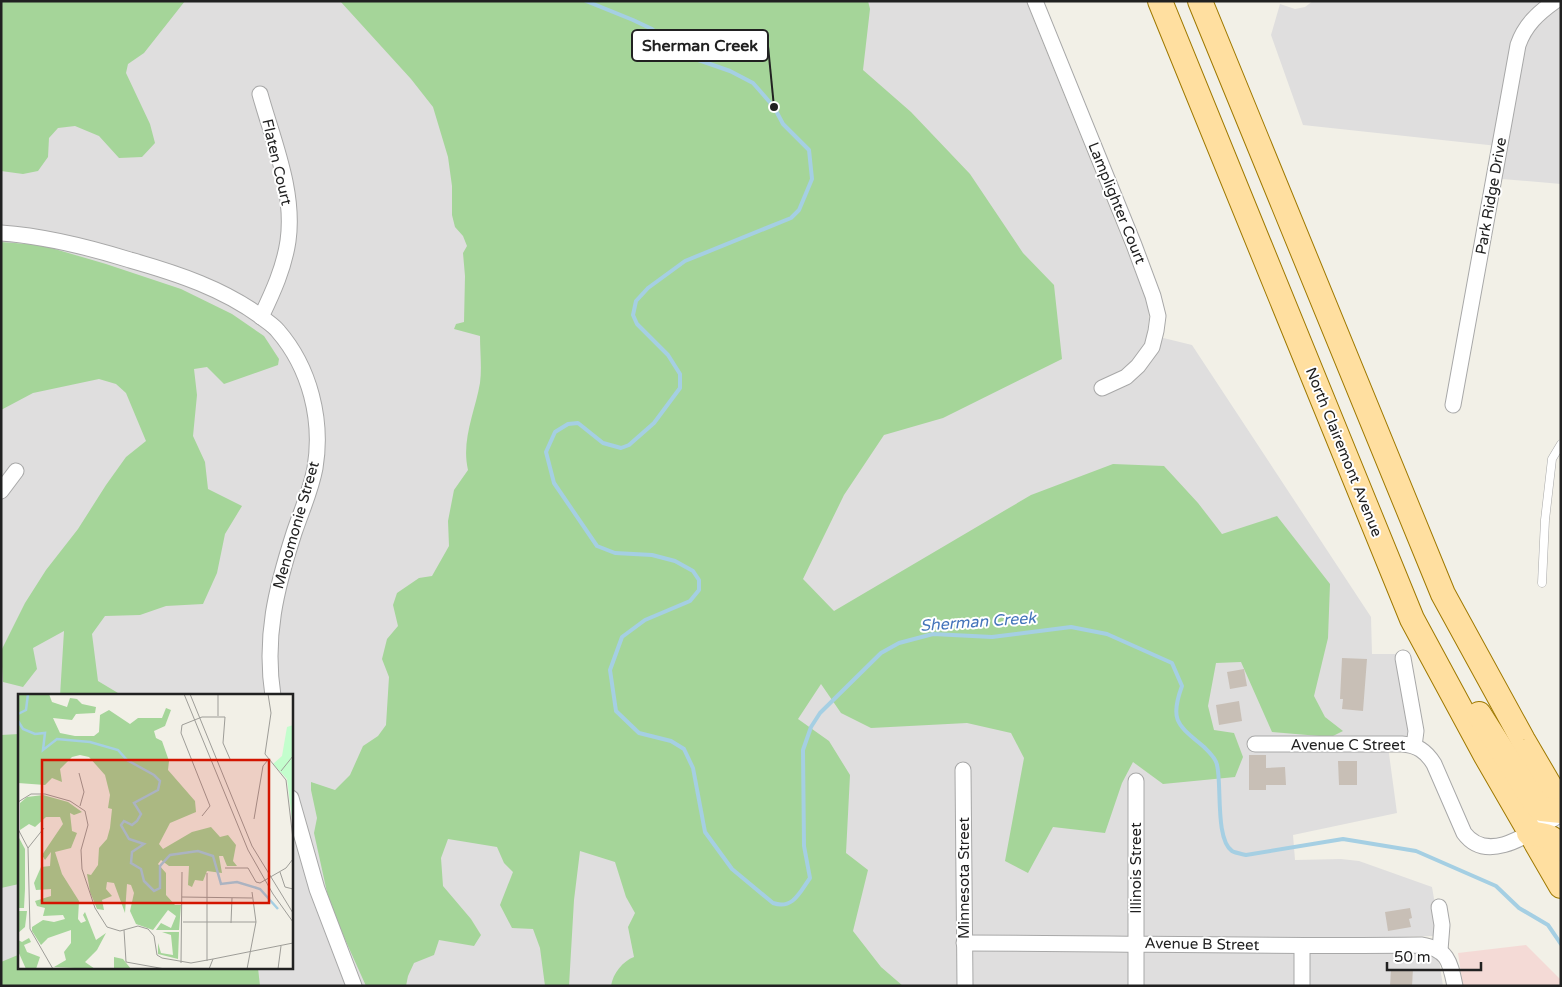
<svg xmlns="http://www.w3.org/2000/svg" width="1562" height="987" viewBox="0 0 1562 987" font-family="'Varela Round',sans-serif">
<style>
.residential{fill:#dfdede;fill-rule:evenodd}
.commercial{fill:#f4dad6}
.forest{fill:#a5d599}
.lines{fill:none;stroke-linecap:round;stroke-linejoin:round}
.stream{stroke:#a5cfe3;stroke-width:4}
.building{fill:#c8bfb6}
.lane-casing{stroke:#a8a8a8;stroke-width:9}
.street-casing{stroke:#a8a8a8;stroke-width:17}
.primary-casing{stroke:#9f7900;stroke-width:26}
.lane{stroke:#fff;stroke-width:8}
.street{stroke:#fff;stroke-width:15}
.primary{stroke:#ffdfa0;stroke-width:24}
.labels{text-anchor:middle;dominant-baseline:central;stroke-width:4;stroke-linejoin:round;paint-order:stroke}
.street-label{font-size:15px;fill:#212121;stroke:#fff}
.water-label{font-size:16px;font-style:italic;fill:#4474ba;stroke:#fff}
.inset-river{fill:none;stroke:#a5cfe3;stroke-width:2.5}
.inset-road{fill:none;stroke:#9e9d98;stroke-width:1}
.view{fill:#d31400;fill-opacity:0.15;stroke:#d31400;stroke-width:2.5}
.inset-edge{fill:none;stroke:#212121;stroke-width:2.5}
.leader{fill:none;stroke:#212121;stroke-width:2}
.callout-dot{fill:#212121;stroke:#fff;stroke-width:2}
.callout{fill:#fff;stroke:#212121;stroke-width:2}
.callout-label{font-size:16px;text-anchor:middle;font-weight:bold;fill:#212121}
</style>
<rect width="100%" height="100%" fill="#f2f0e7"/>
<g class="residential">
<path d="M1 1H1026L1148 303 1149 320 1147 334 1192 345 1371 617 1372 654H1397L1410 728 1408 740 1387 739 1397 813 1293 835 1295 860 1341 859 1359 861 1432 887 1439 928 1435 936 1402 937 1403 952H1429L1435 955 1439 960 1443 986H1ZM19 696H291V968H19Z"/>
<polygon points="1313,1 1561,1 1561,184 1502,179 1507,147 1303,125 1271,35 1280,4 1295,9 1305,7"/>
</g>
<polygon class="commercial" points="1526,945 1561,980 1561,986 1463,986 1458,953"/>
<g class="forest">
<polygon points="1,1 185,1 144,53 128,64 126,73 150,124 155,143 142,157 119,158 99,136 75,126 58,128 49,138 48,157 38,171 23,174 1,171"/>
<path d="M340 1H868L870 9 863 70 911 112 970 174 1023 253 1054 285 1062 359 943 418 884 435 844 495 803 579 834 611 1031 495 1113 464 1164 466 1198 503 1222 534 1277 516 1330 584 1328 638 1314 696 1325 717 1343 731 1331 737 1272 732 1241 662 1216 663 1208 706 1214 730 1234 733 1243 757 1235 777 1163 784 1133 762 1122 783 1105 833 1053 827 1028 873 1005 861 1024 758 1011 733 967 723 871 728 841 713 821 684 798 719 829 741 850 775 846 853 868 870 853 931 881 967 903 986H611C613 973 623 961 634 957L628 927 635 913 626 897 615 862 580 851 574 900 569 986H545L540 948 533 929 512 928 500 905 513 872 504 863 497 847 448 839 441 858 443 886 471 919 481 935 474 946 439 940 434 955 414 963 408 976 406 986H366L330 906 314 833 317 818 311 790V782L335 790 350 775 363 746 378 736 386 725 389 677 382 659 387 639 398 626 393 605 397 593 419 578 432 576 449 546 448 521 454 490 468 470C461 440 475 412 480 383 482 368 480 351 480 336L454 329 456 324 464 322 465 276 463 253 467 246 463 236 455 227 452 215V186L448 157 433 107 411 79Z"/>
<polygon points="1,242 41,245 106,264 181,289 232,314 264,336 279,359 278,365 224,384 207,367 194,369 197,395 193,436 205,462 208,489 242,506 225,534 217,573 203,604 166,606 140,615 105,616 92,634 98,681 123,696 60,696 64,631 33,648 37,669 23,687 3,682 1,651 25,603 46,570 78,529 106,485 126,457 146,441 126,393 116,384 99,379 33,393 1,410"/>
<polygon points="19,734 19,884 1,888 1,735"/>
<polygon points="19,952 19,968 258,968 260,986 1,986 1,962 18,955"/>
</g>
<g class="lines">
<path class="stream" d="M586 1 633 20 652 29 684 55 730 71 753 83 774 107 783 124 809 150 812 179 799 210 791 218 685 261 648 288 636 301 633 315 637 324 668 355 680 374V388L654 423 629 445 621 448 603 443 578 423 568 424 555 432 546 452 554 483 597 546 615 553 652 555 675 561 693 571 699 580V590L690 601 645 620 622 637 610 670 616 711 639 733 671 741 684 749 693 768 705 832 732 869 773 903C793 910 800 892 810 878L804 846 803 750 811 727 820 713 881 653 899 643 933 634 992 637 1071 627 1107 634 1172 663 1182 686C1169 721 1178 725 1204 747 1209 752 1216 758 1217 765 1222 785 1215 839 1232 851 1235 853 1242 854 1246 855L1343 839 1416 851 1496 886 1519 908 1548 925 1561 944"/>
</g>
<g class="building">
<polygon points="1342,658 1367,659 1363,711 1342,709 1343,699 1340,699"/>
<polygon points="1244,669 1247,686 1230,689 1227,672"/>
<polygon points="1239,701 1242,721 1219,725 1216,705"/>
<polygon points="1249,755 1266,755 1266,768 1285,767 1286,785 1266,785 1266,790 1249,790"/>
<polygon points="1338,761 1357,761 1357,785 1339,785"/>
<polygon points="1410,908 1412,918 1409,919 1411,927 1388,931 1385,912"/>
<polygon points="1391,969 1413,969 1412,986 1390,986"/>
</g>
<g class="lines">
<defs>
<polyline id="lane" points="1542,583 1545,520 1552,459 1561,444"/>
<g id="street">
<polyline points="1035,1 1134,245 1153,296 1158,316 1156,331 1152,347 1138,366 1126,377 1102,388"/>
<path d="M260 94C273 141 295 191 288 241 284 268 273 292 261 317"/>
<path d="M1 233C45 236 88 247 130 260 176 273 225 289 264 319 269 323 274 326 278 331 310 368 323 420 315 468 311 490 301 512 294 533 276 589 264 637 273 696"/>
<path d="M1453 405 1518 45C1525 25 1538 13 1555 1"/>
<polyline points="1,491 16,471"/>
<polyline points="1403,658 1416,731 1414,746"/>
<path d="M1255 744H1402C1417 745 1426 751 1434 764L1464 833C1489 867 1535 829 1561 814"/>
<polyline points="963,770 965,986"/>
<polyline points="1136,781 1136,986"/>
<polyline points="291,798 317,889 354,986"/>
<polyline points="1439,907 1442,925 1440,950"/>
<path d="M964 943C1116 943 1269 947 1421 945 1448 949 1450 962 1455 986"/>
<polyline points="1302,986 1302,946"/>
</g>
<g id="primary">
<polyline points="1160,1 1412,619 1486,756 1561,886"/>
<polyline points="1200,1 1443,594 1523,740 1561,805"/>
<polyline points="1479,714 1536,804 1541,809 1561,811"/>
<path d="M1529 833C1543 835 1553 835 1561 848"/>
</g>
</defs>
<use href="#lane" class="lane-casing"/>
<use href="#street" class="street-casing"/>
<use href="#primary" class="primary-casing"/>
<use href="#lane" class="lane"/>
<use href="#street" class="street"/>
<use href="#primary" class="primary"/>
</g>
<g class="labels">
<g class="street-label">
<text transform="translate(277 162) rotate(77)">Flaten Court</text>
<text transform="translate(1491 196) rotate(-80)">Park Ridge Drive</text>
<text transform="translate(1117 203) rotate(68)">Lamplighter Court</text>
<text transform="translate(1344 452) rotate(68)">North Clairemont Avenue</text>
<text transform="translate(296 525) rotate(-74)">Menomonie Street</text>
<text x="1348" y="745">Avenue C Street</text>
<text transform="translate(1136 868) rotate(-90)">Illinois Street</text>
<text transform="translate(964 878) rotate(-90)">Minnesota Street</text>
<text transform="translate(1202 944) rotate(1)">Avenue B Street</text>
</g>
<g class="water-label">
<text transform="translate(978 622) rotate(-4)">Sherman Creek</text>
</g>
</g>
<g transform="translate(18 694)">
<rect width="275" height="275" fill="#f2f0e7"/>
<path d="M0 0H31L34 8 49 13 52 4 59 5 64 10 78 13 77 19 58 20 54 26 35 24 42 39 57 42H76L81 38 82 21 91 16 112 30 120 24H144L148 14 153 16 147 32 136 37 138 44 144 47 151 67 150 76 177 107 178 118 152 129 141 150 145 155 174 138 193 133 202 143 210 141 218 151 215 167 219 172H209L205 162H201L204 179 189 177 185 187 177 186 174 193 170 191 171 172H151L143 166 140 170 148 179V201L157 211H163L161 236H138L143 229 153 234 158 222 150 216 135 236 118 230 112 217 116 199 113 191 109 190 107 219 96 189 89 188 88 195 94 202 84 206 86 216 79 215 72 198 69 180 73 181 80 171 81 154 89 145 92 134 94 115 90 114 92 101 87 81 71 63 62 61 54 63 42 75 44 88 34 84 27 91 0 89ZM25 101 50 108 64 118 56 121 52 119 54 137 59 139 53 154 37 158 44 180 61 207 60 225 63 229 68 227 65 221 67 218 78 246 88 239 79 256 67 268 77 275 36 273 48 266 46 258 53 249V236L30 244 23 251 14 237V233L25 226 36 228 47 225 45 221 25 222 27 214 19 212 17 207 33 202V195L18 196 16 189 23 173 32 172 33 158 27 166 24 161 45 130 42 123H28L17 133 11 130 2 136V109L9 103ZM0 142 7 155V195L6 214H0ZM0 217H9L7 233 0 239ZM144 238H161L160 265 140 260V249L143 259 155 261 153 241ZM11 244 13 248 6 251 9 258 22 263 18 275H8L0 257V246L4 248ZM96 263 105 265 113 275H96Z" fill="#a5d599"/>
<path d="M275 31V133L269 85 255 70 264 62 269 33Z" fill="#c3fecd"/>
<path class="inset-river" d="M0 20 8 16 10 0M0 27 5 35 17 40 27 39 25 56 39 45 72 48 100 56 109 66 136 81 142 87 140 96 116 109 123 120 119 127 114 131 106 127 103 131 111 145 126 150 114 158 113 169 123 175 126 187 136 197 142 194V172L152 161 180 157 195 162 203 190 219 188 242 195 260 215"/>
<path class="inset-road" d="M166 0 230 156 255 200 275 228M172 0 234 152 275 219M250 0 253 19 247 60 268 86 275 145M200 22V0M263 77 275 62M61 79 66 98 62 112M0 108 13 100H27L52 107 67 117 70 131 63 156 64 175 77 214 89 233 102 237 120 232 130 235 136 242 139 261 144 264 173 269 195 265M0 108V135L10 154 12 235 35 275M184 122 192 112 163 39 164 31 184 23H207L205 49 212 65M236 125 245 72 250 66M10 154 26 134M207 174H230L238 188 242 189 268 174 275 165M262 178 267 193 275 195M164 203 234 204M165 228H238M213 229 214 204M106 236 108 268 147 275M189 267V179M163 269 164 178M191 275 195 265 275 249M229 275 238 228 234 198M260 275 263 252"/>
<path class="view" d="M24 66H251V209H24Z"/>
<rect width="275" height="275" class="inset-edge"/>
</g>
<path class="leader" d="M774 107L768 46"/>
<circle class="callout-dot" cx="774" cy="107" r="5"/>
<rect class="callout" x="632" y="30" width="136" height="31" rx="5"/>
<g class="callout-label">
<text x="700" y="51">Sherman Creek</text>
</g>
<rect width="1562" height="987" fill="none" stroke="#212121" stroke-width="5"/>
<path d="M1387 962v8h94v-8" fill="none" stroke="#212121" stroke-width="2.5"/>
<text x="1394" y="962" font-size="15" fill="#212121" stroke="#ffffff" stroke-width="4" paint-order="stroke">50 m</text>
</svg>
